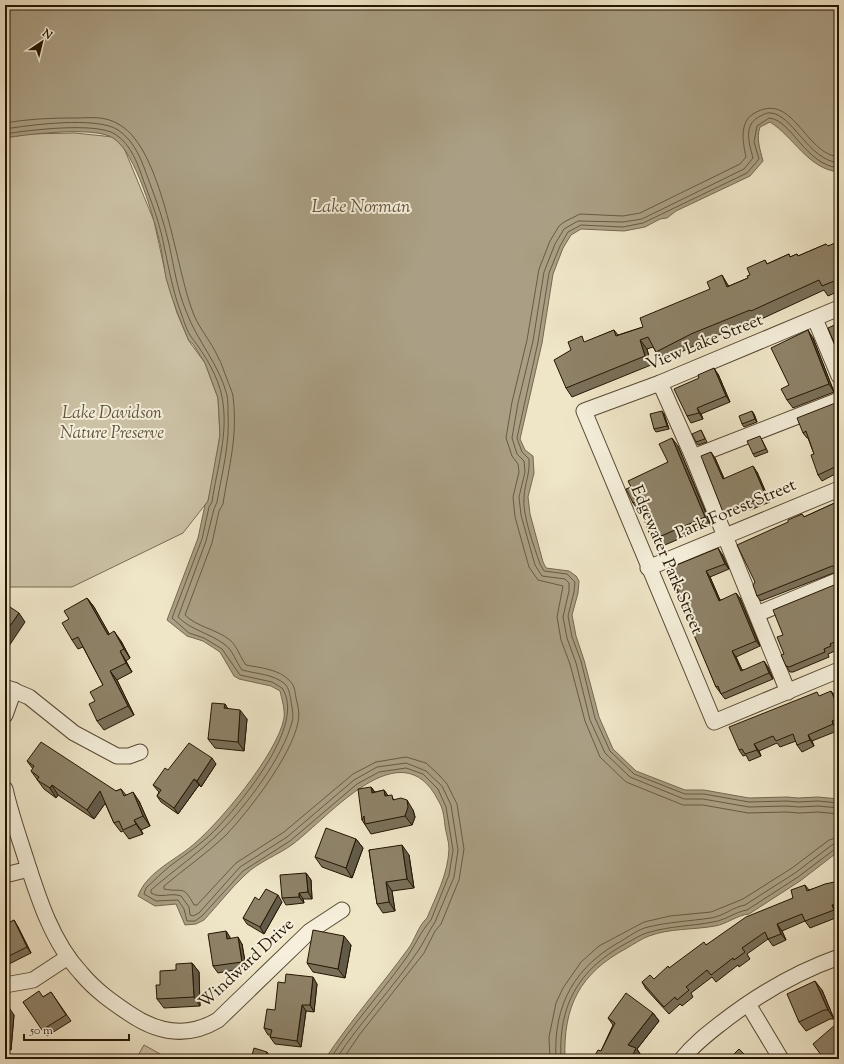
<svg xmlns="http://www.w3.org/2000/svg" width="844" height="1064" viewBox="0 0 844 1064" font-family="'Sorts Mill Goudy',serif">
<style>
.green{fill:#ccc2a6;stroke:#786c54}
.water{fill:#aa9f84;stroke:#746850}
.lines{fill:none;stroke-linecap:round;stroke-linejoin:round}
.shore{stroke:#675a42;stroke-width:1}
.minor-casing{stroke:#574933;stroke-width:17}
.minor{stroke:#f5efdb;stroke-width:15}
.wall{fill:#7a7059;stroke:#241501}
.shaded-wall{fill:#635b49;stroke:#241501}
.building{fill:#8e8268;stroke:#241501}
.labels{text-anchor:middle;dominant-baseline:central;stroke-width:4;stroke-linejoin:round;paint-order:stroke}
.street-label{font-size:17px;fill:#241501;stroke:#f5efdb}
.park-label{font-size:17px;font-style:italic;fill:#5f523b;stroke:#f5efdb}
.water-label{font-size:18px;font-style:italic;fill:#60533c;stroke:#f5efdb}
</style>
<rect width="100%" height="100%" fill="#efe6c8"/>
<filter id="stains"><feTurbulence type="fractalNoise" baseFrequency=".005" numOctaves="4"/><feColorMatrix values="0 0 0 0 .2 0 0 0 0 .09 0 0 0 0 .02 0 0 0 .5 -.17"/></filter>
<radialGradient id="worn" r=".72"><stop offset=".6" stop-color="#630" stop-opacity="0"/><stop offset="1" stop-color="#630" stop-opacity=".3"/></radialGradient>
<g class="green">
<polygon points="75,133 113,137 124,148 154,221 166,276 177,313 189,341 205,363 218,398 220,435 215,469 208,501 183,533 72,587 5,587 5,138 29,134"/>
<polygon points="144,1045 169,1059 136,1059"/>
</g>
<path class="water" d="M5 5H839V172C808 169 794 137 770 122L760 127C756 139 760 149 763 161L750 176 676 211 667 218 660 219 645 227 624 231 581 229 571 235 563 248 553 274 542 343 520 439 525 450 533 456 534 473 528 497 530 514 543 562 546 568 569 571 576 576 579 581 578 593 572 615 576 636 584 660 599 717 613 749 636 771 685 790H704L749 798 787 797 798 798 818 797 839 799V851L800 881 749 914C737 915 727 924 715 926 693 930 670 928 649 936 641 939 634 944 627 948 580 973 563 1006 565 1059H325C351 1020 381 986 408 949 415 940 418 926 427 918 436 896 448 874 449 849 449 842 446 833 445 826 444 816 443 808 438 800 401 728 329 817 293 844 278 855 258 862 245 875 230 889 218 905 204 920L196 924 185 925 176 904 155 906 138 896C146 874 171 862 188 849 217 827 278 753 284 718 285 709 282 700 280 691L271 686 239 679 234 676 220 652 203 641 187 636 167 620 198 538 205 505 208 501 220 435 218 398 205 363 193 344 189 341C180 320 172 300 166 278 164 268 163 258 161 248 155 221 136 152 113 138 95 126 28 134 5 138Z"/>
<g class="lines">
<g class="shore">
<path d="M5 123C28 119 51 118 74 118 91 118 104 115 120 125 162 150 175 262 191 307 197 327 210 339 218 357 222 364 224 372 227 379 229 385 232 391 233 396 238 437 229 465 223 504L219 511 212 543 185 615C197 627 216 629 230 640 237 646 240 657 246 665 261 668 279 669 290 681 295 686 295 692 296 698 298 706 300 714 298 722 292 755 249 811 225 836 206 854 184 869 164 886V889C183 893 183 884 194 905H197L236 863 284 832 353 774 376 762 406 757 426 763 438 774 447 784 457 804 464 849 459 880 441 924 435 931 424 953 360 1034 343 1059"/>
<path d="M5 129C30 125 97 116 118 130 136 142 142 162 149 181 157 202 164 222 169 244 174 267 177 289 186 311 197 341 219 364 227 395 228 401 228 407 228 413 230 445 222 472 217 502L214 509 206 541 178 617C191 630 209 633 224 644 233 650 236 662 242 670 257 674 273 674 285 684 289 688 290 695 291 701 292 708 294 715 292 722 283 757 246 806 221 831 199 853 174 870 151 890V893C161 899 170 892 181 896L189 907 190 915 193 916 199 913 240 867 287 837 354 780 377 767 406 763 426 771 442 786 451 805 458 850 454 877 435 922C429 931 424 942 418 951 393 988 361 1021 336 1059"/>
<path d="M5 134C29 130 96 122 115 134 132 145 138 165 144 182 152 203 160 224 164 246 169 269 173 292 181 313 184 321 187 332 192 338 205 355 218 376 222 397 229 433 217 467 212 502L209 507 202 539 172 618 189 633 204 638 222 649 240 675 272 682 282 688C307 724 242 801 218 827 206 840 192 850 178 860 166 868 156 879 146 888L144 894 156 901 178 900 184 909 187 921H195L202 916 243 871 290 841 357 784 379 772 406 768 423 774 438 789 446 807 453 850 449 875 431 920C420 932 414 948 404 961 380 994 353 1024 330 1059"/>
<path d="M839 157C804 154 793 89 753 114 739 123 743 143 746 157L740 164 640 213 623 216 580 214 564 222 559 226 550 241 539 269 527 340 512 402 506 438 512 456 518 464 519 472 513 497 515 517 529 567 538 580 563 586 557 617 561 640 570 664 585 721 600 757 626 782 683 805H703L748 813 786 812 799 813 818 812 839 814"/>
<path d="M839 163C808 160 793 115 771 113 766 112 761 116 757 118 743 127 750 146 753 158L744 169 642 219 623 222 578 221 564 229 555 244 544 272 533 341 518 403 512 438 517 454 524 461 525 472 519 497 521 515 535 565 542 576 565 579 569 583V591L563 617 567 638 576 663 590 720 605 753 630 777 684 799H703L749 807 786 806 799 807 818 806 839 808"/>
<path d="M839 168C805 165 792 120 769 118L757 126 754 142 759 159 747 173 643 223 623 227 581 225 568 232 560 246 549 273 538 342 517 438 522 452 529 459C530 474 525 483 524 496 522 515 534 546 540 564L544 571 567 574 575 582 574 592 568 616 572 637 581 661 595 718 610 751 634 774 685 794H704L749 802 787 801 798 802 818 801 839 803"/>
<polyline points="550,1059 549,1037 556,1003 563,988 581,962 599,946 644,922 670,916 711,912 743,899 792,868 829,840 839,837"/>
<path d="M556 1059C553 1004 575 966 623 940 631 935 639 929 648 927 669 922 690 921 711 918 724 916 733 907 745 905L795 873 832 845 839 843"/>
<path d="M561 1059C558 1006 578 970 625 944 633 940 641 934 650 932 671 926 692 926 713 922 726 920 735 912 747 910L798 877 835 849 839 848"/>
</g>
<defs>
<g id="minor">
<polyline points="839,308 660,383 584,411 714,722 839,670"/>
<polyline points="815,319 839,376"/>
<polyline points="660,383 693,457 788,692"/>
<polyline points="693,457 839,400"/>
<polyline points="648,568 839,489"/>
<polyline points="757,614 839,580"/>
<polyline points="5,687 29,697 74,733 117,756 129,756 140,752"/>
<polyline points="5,715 14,690"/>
<path d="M5 789C10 811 17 832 24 853 37 894 51 941 81 973 95 990 112 1002 130 1014 158 1033 188 1038 218 1020L310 931 342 910"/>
<polyline points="5,875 29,869"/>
<polyline points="5,985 33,980 68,957"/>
<polyline points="748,1004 781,1059"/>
<path d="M682 1059C693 1045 706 1035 720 1024 757 995 794 973 839 957"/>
</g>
</defs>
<use href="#minor" class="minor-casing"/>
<use href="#minor" class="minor"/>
</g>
<g class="wall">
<polygon points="826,244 828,246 839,245 839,291 828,296 824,290 757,321 756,319 698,344 662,361 656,352 653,347 647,349 651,365 572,397 566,388 571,350 586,342 614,330 618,335 643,327 728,285 729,286 748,278 750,275 765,260 767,264 789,254 790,257 797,254 798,256"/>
<polygon points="813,338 834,392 793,408 787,400 789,385"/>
<polygon points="718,374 730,402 701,414 703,419 691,423 687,416"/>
<polygon points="839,403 839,472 822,481 818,475 814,454 808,438 807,438 803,433"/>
<polygon points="664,414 669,429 656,432 654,429"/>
<polygon points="754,414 757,422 744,427 742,424"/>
<polygon points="701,430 707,442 698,445 696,442"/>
<polygon points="762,440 768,452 755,457 753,454"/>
<polygon points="678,446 711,525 658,548 652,540 641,510 639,511 633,503 631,487 668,462"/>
<polygon points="715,458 724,479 757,472 770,502 750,510 748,508 727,518 723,512"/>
<polygon points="839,501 839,572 836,572 761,601 757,596 755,582 788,522 802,514 804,517"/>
<polygon points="722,554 729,569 710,577 720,600 740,598 760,646 736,657 742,670 768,667 773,679 725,699 716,687 679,595 675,590"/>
<polygon points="839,583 839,647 834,650 835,651 828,654 829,657 793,672 790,672 786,666 784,654 783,635"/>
<polygon points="87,598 94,607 109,634 121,641 130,658 126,661 132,672 117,680 134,715 104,730 97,721 95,701 103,685 83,647 78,649 72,640 69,619"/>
<polygon points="820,696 836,697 839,705 839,726 836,728 837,731 812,741 814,746 802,752 797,745 796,741 780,747 777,743 759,751 761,756 749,761 746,755 743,756 739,750"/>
<polygon points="225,704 228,709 247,719 244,751 215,748 208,739"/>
<polygon points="27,761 116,791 121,789 126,795 139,801 150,826 141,830 143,834 129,839 123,831 121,832 114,823 105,803 94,819 58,795 56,798 44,789 31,771 33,769"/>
<polygon points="216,764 201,787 199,785 178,814 161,802 157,796 159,792 158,791 153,785 168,770"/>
<polygon points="371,787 375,792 384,790 388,796 413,810 415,817 412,825 371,834 362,820"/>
<polygon points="356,839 363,848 352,878 322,867 315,857"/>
<polygon points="369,850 409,855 414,888 392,891 395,911 383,913 377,904"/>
<polygon points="306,873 311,880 312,899 303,899 304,903 286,905 282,898"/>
<polygon points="839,881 839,912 836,912 838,917 810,928 805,921 782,931 786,940 773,946 768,939 747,954 750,959 739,967 738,965 716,982 712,977 691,993 693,997 682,1006 680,1004 669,1014 646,989 642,982 654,979 706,945 793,898 805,885 809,890"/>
<polygon points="259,900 282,902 264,934 247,924 243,918"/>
<polygon points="14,920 18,927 31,953 5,966 5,925"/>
<polygon points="226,931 230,939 242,944 246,968 218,973 213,966"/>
<polygon points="351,945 345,978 313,972 307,963"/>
<polygon points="192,963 199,972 200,1006 164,1008 157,999 160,985 176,970"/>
<polygon points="285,983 317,984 314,1012 306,1011 301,1047 275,1044 270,1037 271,1035 268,1035 264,1028 275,1010"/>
<polygon points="822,990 834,1019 830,1019 806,1031 799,1022"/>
<polygon points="51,992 71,1021 47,1036 23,1002 43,997"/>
<polygon points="5,1006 14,1015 11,1050 5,1050"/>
<polygon points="653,1013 659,1021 637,1049 642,1057 601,1051 613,1025 608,1018"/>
</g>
<g class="shaded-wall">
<polygon points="722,275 728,285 733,297 727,287"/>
<polygon points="808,330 813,338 834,392 829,384"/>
<polygon points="640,340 647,349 651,365 645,356"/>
<polygon points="714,368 718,374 730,402 726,396"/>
<polygon points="697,408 701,414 703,419 699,413"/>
<polygon points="662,411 664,414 669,429 667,426"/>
<polygon points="752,411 754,414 757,422 755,419"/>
<polygon points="672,438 678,446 711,525 705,517"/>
<polygon points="711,452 715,458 727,485 723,479"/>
<polygon points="753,466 757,472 770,502 766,496"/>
<polygon points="718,548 722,554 729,569 725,564"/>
<polygon points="706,571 710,577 723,607 719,601"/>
<polygon points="736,593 740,598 760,646 756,641"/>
<polygon points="87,598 94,607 115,644 108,635"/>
<polygon points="19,613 25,622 5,652 5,633"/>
<polygon points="114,631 121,641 130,658 124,649"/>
<polygon points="120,651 126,661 132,672 126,663"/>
<polygon points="732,651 736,657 745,676 741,671"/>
<polygon points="764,661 768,667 773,679 769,673"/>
<polygon points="110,671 117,680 134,715 128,706"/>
<polygon points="831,691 836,697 839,705 839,709"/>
<polygon points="225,704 231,714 224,708"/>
<polygon points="240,710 247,719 244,751 238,742"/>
<polygon points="832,721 836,728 837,731 833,724"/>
<polygon points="808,735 812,741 814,746 810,740"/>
<polygon points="754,744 759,751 761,756 757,750"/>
<polygon points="212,758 216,764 201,787 197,781"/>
<polygon points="194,779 199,785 178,814 174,808"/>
<polygon points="52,785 58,795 56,798 50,788"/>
<polygon points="371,787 377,796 372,793"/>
<polygon points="384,790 391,800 385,796"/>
<polygon points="100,791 107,801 94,819 87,810"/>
<polygon points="133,792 139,801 150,826 143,816"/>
<polygon points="407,800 413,810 415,817 412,825 405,816"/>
<polygon points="134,820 141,830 143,834 136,824"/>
<polygon points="356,839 363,848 352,878 346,868"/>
<polygon points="402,845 409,855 414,888 407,879"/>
<polygon points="306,873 311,880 312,899 308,892"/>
<polygon points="386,882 392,891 395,911 389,902"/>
<polygon points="299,893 303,899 304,903 299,897"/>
<polygon points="278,895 282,902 264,934 260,927"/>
<polygon points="832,905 836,912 838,917 834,910"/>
<polygon points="14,920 18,927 31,953 27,947"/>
<polygon points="777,924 782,931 786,940 781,934"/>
<polygon points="226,931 230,937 232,945 227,939"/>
<polygon points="344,936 351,945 345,978 338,969"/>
<polygon points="238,937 242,944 246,968 242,962"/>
<polygon points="192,963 199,972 200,1006 194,997"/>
<polygon points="313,977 317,984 314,1012 310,1005"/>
<polygon points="815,981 822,990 834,1019 828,1010"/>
<polygon points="302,1005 306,1011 301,1047 297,1041"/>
<polygon points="8,1006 14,1015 11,1050 5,1042 5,1032"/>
<polygon points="653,1013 659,1021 637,1049 642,1057 641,1059 631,1059 628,1045"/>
<polygon points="267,1052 272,1059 266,1055"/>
</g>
<g class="building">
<polygon points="837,242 838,245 839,245 839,275 838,276 839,279 822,286 819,280 751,311 750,310 691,334 656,352 648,337 640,340 645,356 566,388 554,360 571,350 568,342 582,336 584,342 614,330 616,336 643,327 640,318 710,289 707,282 722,275 727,287 748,278 747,276 750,275 747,268 765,260 767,264 789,254 790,257 797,254 798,256 826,244 828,246"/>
<polygon points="839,323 839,355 828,328"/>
<polygon points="808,330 829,384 787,400 781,389 789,385 771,348"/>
<polygon points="714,368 726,396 697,408 699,413 687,416 674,389 699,378 698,375"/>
<polygon points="838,402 839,404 839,465 818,475 811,455 814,454 806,431 803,433 797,418"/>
<polygon points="662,411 667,426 654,429 650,414"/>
<polygon points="752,411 755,419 742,424 739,416"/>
<polygon points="701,430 705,439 696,442 692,434"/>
<polygon points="760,436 766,449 753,454 747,441"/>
<polygon points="672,438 705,517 652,540 637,501 633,503 626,489 631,487 628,481 668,462 659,444"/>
<polygon points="711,452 723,479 753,466 766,496 746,504 745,502 723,512 701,456"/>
<polygon points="839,501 839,567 832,566 757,596 753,585 755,582 737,545 788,522 788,520 802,514 804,517"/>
<polygon points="718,548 725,564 706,571 719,601 736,593 756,641 732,651 741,671 764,661 769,673 721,694 718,686 716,687 683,609 685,608 677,589 675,590 667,569"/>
<polygon points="839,583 839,640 830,644 831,646 824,649 825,652 789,667 786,666 781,655 784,654 777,637 783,635 773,610"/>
<polygon points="87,598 108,635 114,631 124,649 120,651 126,663 110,671 128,706 97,721 89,704 95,701 90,692 103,685 78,637 72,640 62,623 69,619 64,611"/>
<polygon points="7,605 19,613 5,633 5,608"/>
<polygon points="831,691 839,709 839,713 837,714 838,718 832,721 833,724 808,735 810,740 797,745 793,734 776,741 773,736 754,744 757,750 745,754 742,749 739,750 729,727 817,692 819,696"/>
<polygon points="212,703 225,704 224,708 240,710 238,742 208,739"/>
<polygon points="41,742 116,791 121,789 124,796 133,792 143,816 134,820 136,824 123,830 119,821 114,823 100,791 87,810 52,785 50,788 37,780 39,777 31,771 34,766 27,761"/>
<polygon points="189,743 212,758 197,781 194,779 174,808 157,796 161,790 153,785 165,768 168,770"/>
<polygon points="371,787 372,793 384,790 385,796 392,795 393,800 401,798 407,800 408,807 405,816 365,824 364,816 362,820 358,789"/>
<polygon points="326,828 356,839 346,868 315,857"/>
<polygon points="402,845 407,879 386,882 389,902 377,904 369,850"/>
<polygon points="306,873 308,892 299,893 299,897 282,898 280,875"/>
<polygon points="839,881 839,904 832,905 834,910 805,921 802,914 777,924 781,934 768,939 765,932 742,948 745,952 734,960 733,958 711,975 707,970 686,987 689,990 677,1000 675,997 664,1007 642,982 650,975 654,979 668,966 669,968 704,942 706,945 746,917 793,898 791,890 805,885 807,891 825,884"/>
<polygon points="266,889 278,895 260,927 243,918 255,897 259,900"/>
<polygon points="14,920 27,947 5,958 5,925"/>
<polygon points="313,930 344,936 338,969 307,963"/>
<polygon points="226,931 227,939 238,937 242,962 213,966 208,934"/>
<polygon points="192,963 194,997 157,999 156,985 160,985 160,971 176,970 176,964"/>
<polygon points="286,974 313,977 310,1005 302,1005 297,1041 270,1037 272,1030 264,1028 267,1009 275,1010 278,982 285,983"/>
<polygon points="815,981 828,1010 824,1010 799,1022 787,994"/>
<polygon points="39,991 43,997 51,992 66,1015 42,1030 23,1002"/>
<polygon points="626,993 653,1013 628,1045 636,1048 631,1059 593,1059 598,1050 601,1051 615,1023 608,1018"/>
<polygon points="5,1006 8,1006 5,1032"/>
<polygon points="835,1025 839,1034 839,1059 824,1059 813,1044"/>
<polygon points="254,1048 267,1052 266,1055 275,1058 275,1059 251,1059"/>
<polygon points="739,1049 749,1059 729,1059"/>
<polygon points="725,1055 728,1059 721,1059"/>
</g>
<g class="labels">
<g class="street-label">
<text transform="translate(705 343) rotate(-22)">View Lake Street</text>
<text transform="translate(736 510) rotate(-23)">Park Forest Street</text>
<text transform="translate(666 560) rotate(67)">Edgewater Park Street</text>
<text transform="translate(247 964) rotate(-43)">Windward Drive</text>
</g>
<g class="park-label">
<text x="112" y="414">Lake Davidson<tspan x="112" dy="20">Nature Preserve</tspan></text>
</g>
<g class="water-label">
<text x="361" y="208">Lake Norman</text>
</g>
</g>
<rect width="844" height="1064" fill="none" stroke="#efe6c8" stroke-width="20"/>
<rect x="6" y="6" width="832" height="1052" fill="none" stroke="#241501" stroke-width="2"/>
<rect x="10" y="10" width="824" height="1044" fill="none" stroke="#241501"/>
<g transform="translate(42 42) rotate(35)" stroke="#f5efdb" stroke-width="3" paint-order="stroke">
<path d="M0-3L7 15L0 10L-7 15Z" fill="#241501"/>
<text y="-6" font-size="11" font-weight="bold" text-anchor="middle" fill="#241501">N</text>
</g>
<path d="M24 1034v6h105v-6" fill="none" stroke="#241501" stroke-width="2"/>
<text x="30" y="1034" font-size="12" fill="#241501" stroke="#f5efdb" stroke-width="3" paint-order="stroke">50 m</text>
<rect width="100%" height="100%" filter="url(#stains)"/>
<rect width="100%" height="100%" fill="url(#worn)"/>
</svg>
